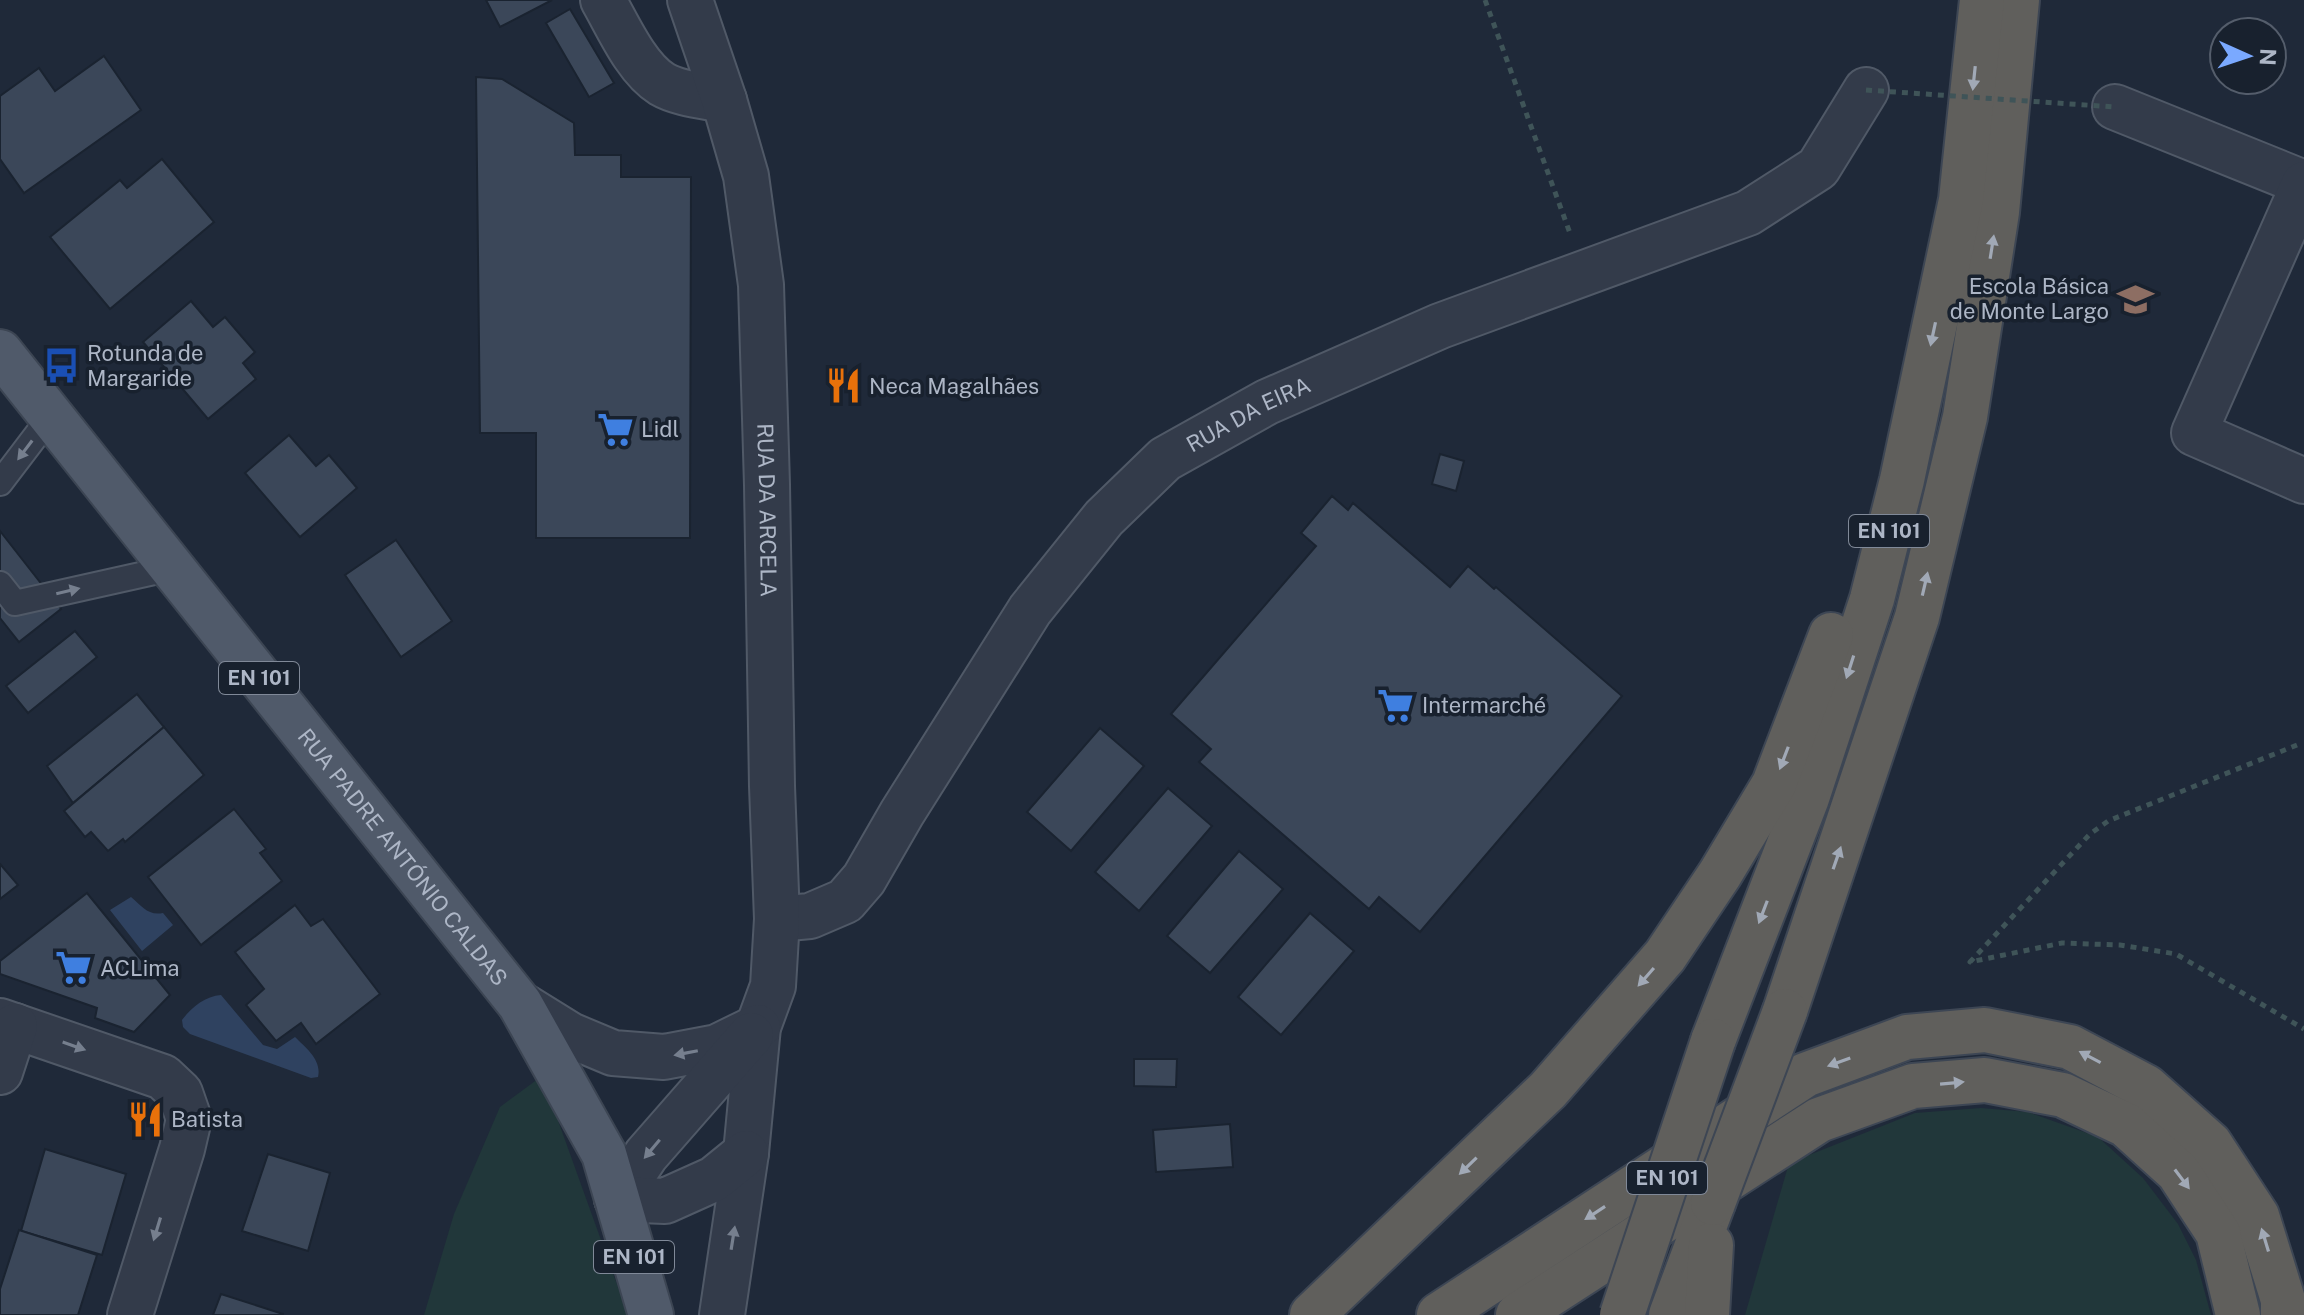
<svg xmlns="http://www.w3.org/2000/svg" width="2304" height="1315" viewBox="0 0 2304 1315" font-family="'Public Sans',sans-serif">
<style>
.green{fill:#21373a}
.water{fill:#2f4260}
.building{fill:#3b4759;stroke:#1a2330;stroke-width:2}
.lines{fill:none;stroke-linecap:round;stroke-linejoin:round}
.service-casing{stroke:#505967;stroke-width:28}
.minor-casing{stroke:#505967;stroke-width:48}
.tertiary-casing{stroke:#505967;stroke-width:48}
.primary-casing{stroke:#3c4553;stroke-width:48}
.trunk-casing{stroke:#3d4654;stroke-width:48}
.path{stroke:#3f5458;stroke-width:5;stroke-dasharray:6 6;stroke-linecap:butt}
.service{stroke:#333b4a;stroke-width:24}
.minor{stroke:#333b4a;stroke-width:44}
.tertiary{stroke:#333b4a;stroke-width:44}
.primary{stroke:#505a6a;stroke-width:44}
.trunk{stroke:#605f5c;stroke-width:44}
.trunk-bridge-casing{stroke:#3d4654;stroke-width:48;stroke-linecap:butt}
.path-bridge{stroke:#3f5458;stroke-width:5;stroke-dasharray:6 6;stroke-linecap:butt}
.trunk-bridge{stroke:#605f5c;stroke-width:44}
.oneway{fill:#a1a9b6}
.oneway2{fill:#767f8e}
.labels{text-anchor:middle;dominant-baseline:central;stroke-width:7;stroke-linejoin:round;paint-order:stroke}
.shield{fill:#18212e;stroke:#808998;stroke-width:2}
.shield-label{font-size:20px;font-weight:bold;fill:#adb6c6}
.poi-label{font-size:22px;fill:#adb6c6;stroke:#18212e;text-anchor:start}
.street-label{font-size:22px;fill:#adb6c6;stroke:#18212e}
</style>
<rect width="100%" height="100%" fill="#1f2939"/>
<g class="green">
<polygon points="542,1076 628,1315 424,1315 454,1214 500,1107"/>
<polygon points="1981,1108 2028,1112 2098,1137 2143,1178 2178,1224 2196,1260 2211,1315 1745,1315 1789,1163 1915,1113"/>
</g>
<g class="water">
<path d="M131 897C142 906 148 916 163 913L173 925 142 951 110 910Z"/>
<path d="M221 995 263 1045 277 1049 295 1037C306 1048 322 1060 318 1077L311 1078 190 1034 183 1027 182 1020C191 1008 205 996 221 995Z"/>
</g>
<g class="building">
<polygon points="486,0 552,0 500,27"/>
<polygon points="570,9 614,83 589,97 546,23"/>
<polygon points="104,56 141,110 24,193 0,159 0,96 39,68 55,91"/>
<polygon points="476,77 502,79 574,123 575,155 621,155 621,177 691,177 690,538 536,538 536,433 480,433"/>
<polygon points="162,159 214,222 110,309 50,237 120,180 127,188"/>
<polygon points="191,301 213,327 225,317 255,352 243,363 256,379 208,419 143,342"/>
<polygon points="289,435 316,466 329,455 357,488 300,537 245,473"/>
<polygon points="1440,454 1464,461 1456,491 1432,484"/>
<polygon points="1332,496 1348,510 1353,503 1450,587 1468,566 1494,589 1496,587 1622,696 1420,932 1379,897 1369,909 1199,762 1211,749 1171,714 1316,546 1301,533"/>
<polygon points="0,531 61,609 19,642 0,618"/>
<polygon points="396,540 452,621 401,657 345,575"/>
<polygon points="75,631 97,657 28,713 6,686"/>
<polygon points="137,694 164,727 73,803 47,766"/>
<polygon points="164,727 204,775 125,842 123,839 108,851 91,832 85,837 64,811"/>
<polygon points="1100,728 1144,766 1071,851 1027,812"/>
<polygon points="1168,788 1212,826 1139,911 1095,872"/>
<polygon points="234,809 266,849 260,853 282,881 201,945 148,877"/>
<polygon points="1239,851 1283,889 1210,973 1167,936"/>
<polygon points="0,864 18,885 0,899"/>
<polygon points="87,893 170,995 134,1032 95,1018 97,1008 0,974 0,961"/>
<polygon points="295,905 311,926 323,919 380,994 316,1044 301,1023 276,1041 246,1005 264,989 235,952"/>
<polygon points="1310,913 1354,951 1281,1035 1238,997"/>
<polygon points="1134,1059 1177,1059 1176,1087 1134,1086"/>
<polygon points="1230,1124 1233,1167 1156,1172 1153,1130"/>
<polygon points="45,1149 126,1174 102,1255 21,1231"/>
<polygon points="268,1154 330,1173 308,1251 242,1231"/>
<polygon points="19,1230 97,1255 78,1315 0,1315 0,1289"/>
<polygon points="221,1294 283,1314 283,1315 213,1315"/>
</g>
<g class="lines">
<defs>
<g id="service">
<polyline points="0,483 51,416"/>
<polyline points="0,584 15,603 172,568"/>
</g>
<g id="minor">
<path d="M603 0C618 26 636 68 662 84 679 94 705 96 724 100"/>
<polyline points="2115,107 2304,183"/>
<polyline points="2304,184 2194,433 2304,481"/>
<path id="s1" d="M777 919 810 916 845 901 864 879 902 813 1030 610 1104 518 1165 459 1267 402 1440 326 1748 213 1818 168 1866 90"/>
<polyline points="0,1021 163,1077 180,1093 189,1119 182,1149 130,1315"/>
<polyline points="0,1072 15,1026"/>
</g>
<g id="tertiary">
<path id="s2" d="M690 0 724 100 746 176 761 285 767 485 772 786 777 919 773 986 758 1027 746 1153 722 1315"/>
<polyline points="520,1004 570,1035 613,1053 664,1057 717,1047 758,1027"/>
<polyline points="617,1199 646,1155 751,1035"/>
<polyline points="617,1199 665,1201 714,1179 746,1153"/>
</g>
<g id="primary">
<path id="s3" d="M0 352 520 1004 604 1154 651 1315"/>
</g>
<g id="trunk">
<polyline points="1785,1011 1917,617 1965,417 1997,212 2017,0"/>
<polyline points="1713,1041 1807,798 1872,599 1902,480 1961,200 1982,0"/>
<polyline points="1312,1315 1548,1090 1665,956 1720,874 1774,784 1831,635"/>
<polyline points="1439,1315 1805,1075 1907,1037 1985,1030 2070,1047 2146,1087 2210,1144 2257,1216 2283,1300 2283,1315"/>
<polyline points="1518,1315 1819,1120 1913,1086 1985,1080 2063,1095 2126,1125 2178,1172 2218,1233 2238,1315"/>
<polyline points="1671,1315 1713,1203"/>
<polyline points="1707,1315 1711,1245"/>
</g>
</defs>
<use href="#service" class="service-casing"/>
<use href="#minor" class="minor-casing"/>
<use href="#tertiary" class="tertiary-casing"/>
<use href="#primary" class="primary-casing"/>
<use href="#trunk" class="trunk-casing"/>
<g class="path">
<polyline points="1485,0 1571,236"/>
<polyline points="2297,745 2108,821 2090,834 1970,962 2062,943 2120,945 2176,954 2304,1029"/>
</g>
<use href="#service" class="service"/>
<use href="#minor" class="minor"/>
<use href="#tertiary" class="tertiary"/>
<use href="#primary" class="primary"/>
<use href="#trunk" class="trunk"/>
<defs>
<g id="trunk-bridge">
<polyline points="1713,1203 1785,1011"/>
<polyline points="1622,1315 1713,1041"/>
</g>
</defs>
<use href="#trunk-bridge" class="trunk-bridge-casing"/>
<polyline class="path-bridge" points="1866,90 2115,107"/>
<use href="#trunk-bridge" class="trunk-bridge"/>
</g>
<defs><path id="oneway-solid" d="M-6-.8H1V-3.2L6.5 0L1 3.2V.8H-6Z" transform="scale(2)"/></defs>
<g class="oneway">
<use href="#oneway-solid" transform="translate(1974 78) rotate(96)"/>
<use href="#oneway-solid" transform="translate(1992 247) rotate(-81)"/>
<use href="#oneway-solid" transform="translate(1933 334) rotate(102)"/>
<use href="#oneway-solid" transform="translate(1925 584) rotate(-77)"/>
<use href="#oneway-solid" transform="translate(1850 667) rotate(108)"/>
<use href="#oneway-solid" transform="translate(1784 758) rotate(111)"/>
<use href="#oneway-solid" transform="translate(1837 858) rotate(-71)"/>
<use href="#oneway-solid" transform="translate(1763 912) rotate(111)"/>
<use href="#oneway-solid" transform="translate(1646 977) rotate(131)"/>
<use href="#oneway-solid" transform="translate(2090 1057) rotate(-152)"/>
<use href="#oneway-solid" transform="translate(1839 1062) rotate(160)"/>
<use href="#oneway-solid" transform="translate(1952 1083) rotate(-5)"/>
<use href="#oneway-solid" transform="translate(1468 1166) rotate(136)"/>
<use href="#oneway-solid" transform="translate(2182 1179) rotate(53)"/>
<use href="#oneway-solid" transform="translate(1595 1213) rotate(147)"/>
<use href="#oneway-solid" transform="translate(2265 1240) rotate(-107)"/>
</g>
<g class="oneway2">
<use href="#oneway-solid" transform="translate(25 450) rotate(127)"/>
<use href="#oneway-solid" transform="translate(68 591) rotate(-13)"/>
<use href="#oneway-solid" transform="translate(74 1046) rotate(19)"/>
<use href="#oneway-solid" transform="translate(686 1053) rotate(169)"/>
<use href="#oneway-solid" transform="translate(652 1149) rotate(130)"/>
<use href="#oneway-solid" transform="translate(157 1229) rotate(107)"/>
<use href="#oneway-solid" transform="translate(733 1238) rotate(-81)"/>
</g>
<defs>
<symbol id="school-bare" viewBox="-9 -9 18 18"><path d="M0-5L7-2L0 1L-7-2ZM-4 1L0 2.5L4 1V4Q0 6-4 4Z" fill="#8d6e63" stroke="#18212e" stroke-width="2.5" paint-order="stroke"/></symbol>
<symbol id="bus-bare" viewBox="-9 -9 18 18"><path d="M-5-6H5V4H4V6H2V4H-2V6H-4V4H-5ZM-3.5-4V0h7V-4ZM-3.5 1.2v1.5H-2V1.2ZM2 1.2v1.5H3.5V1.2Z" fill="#1a4fb4" stroke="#18212e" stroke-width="2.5" paint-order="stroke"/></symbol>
<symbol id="restaurant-bare" viewBox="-9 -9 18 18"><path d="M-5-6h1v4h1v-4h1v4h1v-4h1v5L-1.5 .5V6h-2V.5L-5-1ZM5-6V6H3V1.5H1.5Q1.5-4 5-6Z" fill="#e8710a" stroke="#18212e" stroke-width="2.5" paint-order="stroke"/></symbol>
<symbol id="supermarket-bare" viewBox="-9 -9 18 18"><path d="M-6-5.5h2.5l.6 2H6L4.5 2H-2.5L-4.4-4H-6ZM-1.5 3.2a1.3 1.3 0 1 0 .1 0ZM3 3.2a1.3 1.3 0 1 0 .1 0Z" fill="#3f7fe0" stroke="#18212e" stroke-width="2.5" paint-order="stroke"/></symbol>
</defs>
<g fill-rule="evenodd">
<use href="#school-bare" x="2110" y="274" width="51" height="51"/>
<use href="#bus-bare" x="36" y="340" width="51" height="51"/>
<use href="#restaurant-bare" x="818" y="360" width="51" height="51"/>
<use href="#supermarket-bare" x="590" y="404" width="51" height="51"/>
<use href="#supermarket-bare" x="1370" y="680" width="51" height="51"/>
<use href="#supermarket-bare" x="48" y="942" width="51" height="51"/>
<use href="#restaurant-bare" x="120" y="1094" width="51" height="51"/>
</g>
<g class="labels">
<g class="shield">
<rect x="1849" y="515" width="80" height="32" rx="6"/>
<rect x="219" y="662" width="80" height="32" rx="6"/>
<rect x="1627" y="1162" width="80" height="32" rx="6"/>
<rect x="594" y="1241" width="80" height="32" rx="6"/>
</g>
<g class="shield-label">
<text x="1889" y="531">EN 101</text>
<text x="259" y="678">EN 101</text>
<text x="1667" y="1178">EN 101</text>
<text x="634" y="1257">EN 101</text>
</g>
<g class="poi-label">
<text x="2109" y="286" text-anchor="end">Escola Básica<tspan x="2109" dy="25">de Monte Largo</tspan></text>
<text x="87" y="353">Rotunda de<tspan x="87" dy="25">Margaride</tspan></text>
<text x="869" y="386">Neca Magalhães</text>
<text x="641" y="429">Lidl</text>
<text x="1422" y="705">Intermarché</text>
<text x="100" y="968">ACLima</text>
<text x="171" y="1119">Batista</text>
</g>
<g class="street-label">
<text stroke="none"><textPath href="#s1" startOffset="714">RUA DA EIRA</textPath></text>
<text stroke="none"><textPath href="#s2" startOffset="520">RUA DA ARCELA</textPath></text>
<text stroke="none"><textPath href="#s3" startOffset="646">RUA PADRE ANTÓNIO CALDAS</textPath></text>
</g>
</g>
<g transform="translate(2248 56) rotate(93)"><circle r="38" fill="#18212e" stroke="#545d6b" stroke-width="2"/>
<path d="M0-6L14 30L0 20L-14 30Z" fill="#7aa9ff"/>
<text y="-12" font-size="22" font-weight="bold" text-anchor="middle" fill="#adb6c6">N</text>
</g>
</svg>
